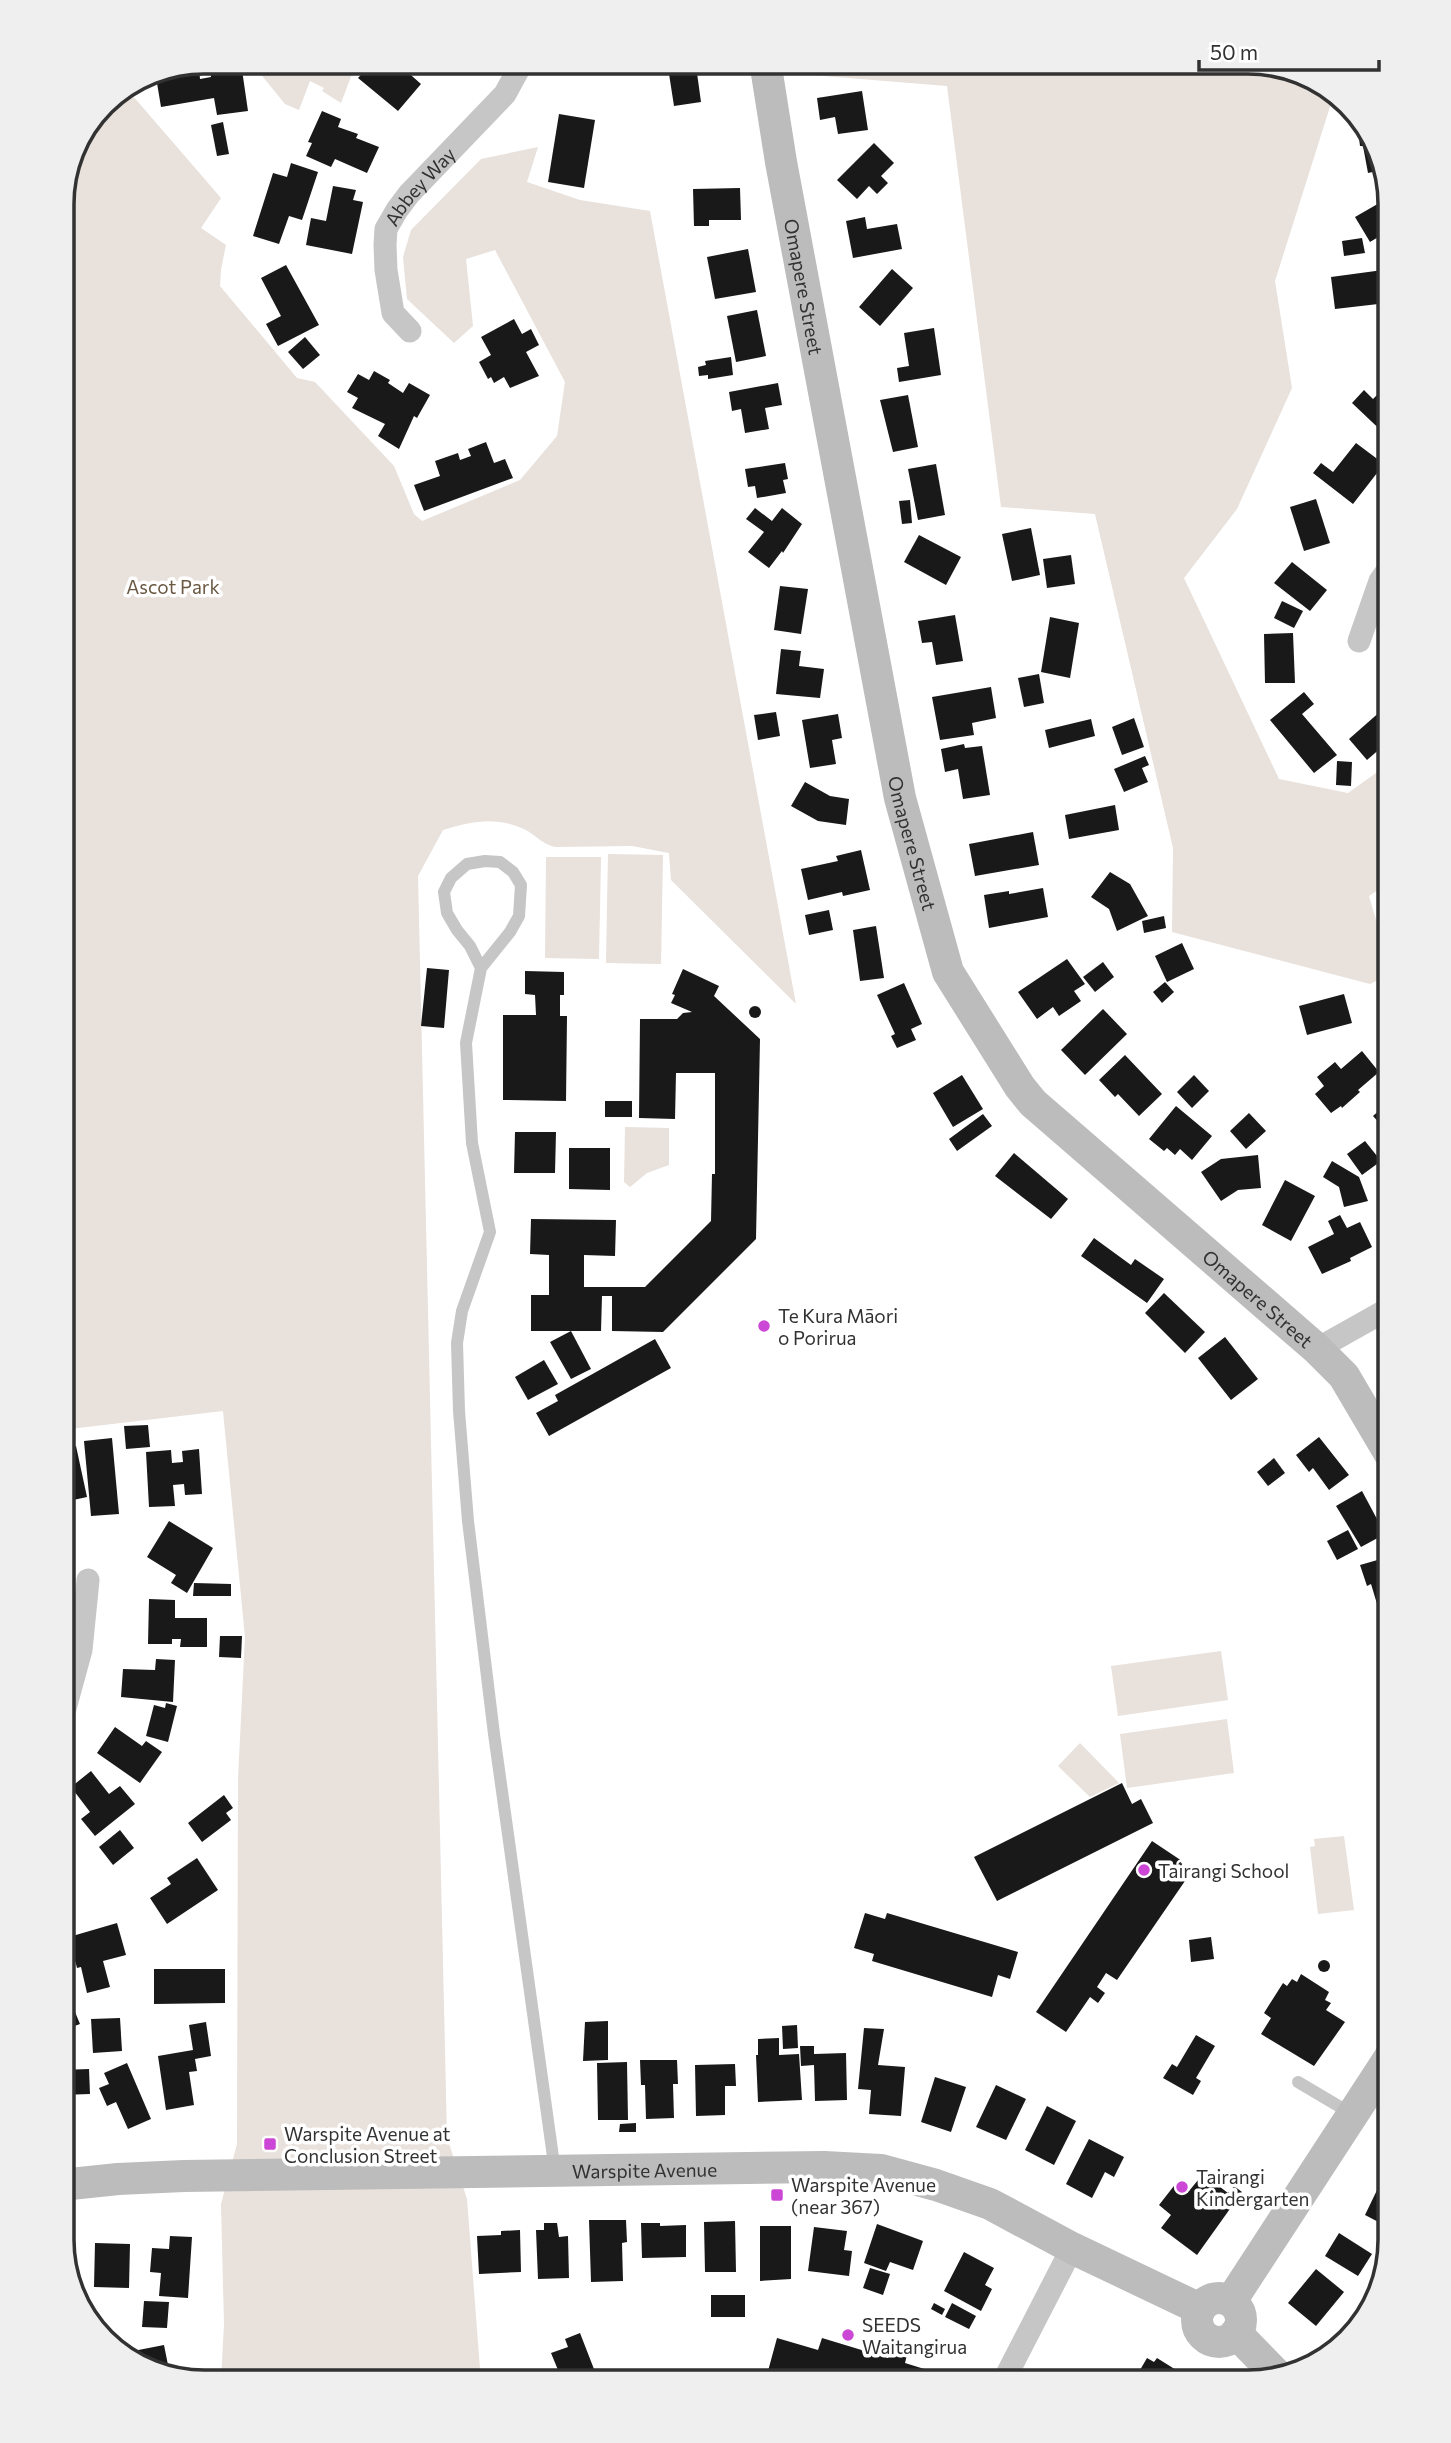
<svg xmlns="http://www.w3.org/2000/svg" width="1451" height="2443" viewBox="0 0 1451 2443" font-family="Commissioner,sans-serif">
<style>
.green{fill:#e8e1dc}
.building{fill:#191919}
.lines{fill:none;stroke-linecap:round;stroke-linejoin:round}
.service{stroke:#c6c6c6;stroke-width:12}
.minor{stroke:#c6c6c6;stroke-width:23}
.secondary{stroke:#bcbcbc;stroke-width:32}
.poi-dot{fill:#cc47d5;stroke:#fff;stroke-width:2.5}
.labels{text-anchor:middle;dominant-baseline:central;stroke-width:7;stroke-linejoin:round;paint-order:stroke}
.street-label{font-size:19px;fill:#323232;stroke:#fff}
.park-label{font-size:19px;fill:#6a5843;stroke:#fff}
.poi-label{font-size:19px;fill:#323232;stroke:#fff;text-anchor:start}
.rim{fill:none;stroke:#323232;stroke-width:3.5}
</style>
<rect width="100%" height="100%" fill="#fff"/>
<g class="green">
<polygon points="250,61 359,61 359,65 352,74 341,103 322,91 324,88 310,81 299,110 285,104"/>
<polygon points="810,61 1257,62 1327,86 1334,94 1275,281 1292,388 1237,509 1184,578 1279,779 1348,793 1390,763 1390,882 1369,896 1390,967 1390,974 1370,984 1172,932 1173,848 1095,514 1001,507 947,86 811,75"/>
<path d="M126 88 221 198 201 228 226 245 221 269 220 286 297 378 315 382 394 466 414 514 422 521 520 480 557 436 565 382 495 250 466 259 473 326 454 343 407 299 403 257 411 230 481 159 538 147 527 182 580 200 650 211 796 1004 671 880 669 853 632 846 555 847C543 844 536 836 526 830 498 816 472 821 443 830L418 876 447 2137 467 2199 481 2382 221 2381 224 2324 221 2204 237 2144 238 1779 245 1637 223 1411 61 1430 62 195 72 149 103 103Z"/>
<polygon points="608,854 663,855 661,964 606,963"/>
<polygon points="546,857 601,857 599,959 545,958"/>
<polygon points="625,1127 669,1128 669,1165 647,1173 630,1187 624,1182"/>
<polygon points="1221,1651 1228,1700 1118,1716 1111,1666"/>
<polygon points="1227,1719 1234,1773 1127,1788 1120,1734"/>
<polygon points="1080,1743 1119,1783 1090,1797 1058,1766"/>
<polygon points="1344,1836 1354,1910 1318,1914 1310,1847 1315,1846 1314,1839"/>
</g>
<g class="building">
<polygon points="367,61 395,61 421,84 398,111 358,78 370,65"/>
<polygon points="432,61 458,61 446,74"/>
<polygon points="667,61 700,61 701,72 697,73 701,102 674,106"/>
<polygon points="241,63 248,111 217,115 214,98 161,107 155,71 186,65 187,70 199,68 200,79 211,77 210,68"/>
<polygon points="862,91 868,130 838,134 835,117 820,120 817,98"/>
<polygon points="322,111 341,119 338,127 358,134 356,138 379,147 367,173 335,159 331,167 306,156 312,143 308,142"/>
<polygon points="559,114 595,120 584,188 548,182"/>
<polygon points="223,122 229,154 217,156 211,125"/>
<polygon points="1365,129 1375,141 1382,170 1368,173 1363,146 1360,146 1358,130"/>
<polygon points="874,143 894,163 881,176 888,183 877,194 869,186 857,199 837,180"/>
<polygon points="291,163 318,172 302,220 289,216 279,244 253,236 273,173 287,177"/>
<polygon points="333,186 356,190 353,200 363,202 352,254 306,245 311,218 326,221"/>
<polygon points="740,188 741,220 709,220 709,226 694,226 693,189"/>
<polygon points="1388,198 1390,230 1370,242 1355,217"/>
<polygon points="865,217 867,229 897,224 902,249 853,258 846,221"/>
<polygon points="1362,238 1365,253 1344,256 1342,241"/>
<polygon points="748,249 756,292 715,299 707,257"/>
<polygon points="286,265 319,325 278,346 266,324 281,316 261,278"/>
<polygon points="892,269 913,288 880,326 859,307"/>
<polygon points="1383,270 1387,303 1335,309 1331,277"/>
<polygon points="757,310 766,356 736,362 727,316"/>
<polygon points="514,319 522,334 531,329 539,345 526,352 539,376 510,388 504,377 494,383 491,377 488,379 479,362 491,355 481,337"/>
<polygon points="934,328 941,375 899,382 897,368 909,366 904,333"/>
<polygon points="305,337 320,355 303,369 288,352"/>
<polygon points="731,357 733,375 708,379 708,375 699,376 698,367 706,365 705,361"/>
<polygon points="374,371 390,380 388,383 403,393 409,383 430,395 417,418 414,416 399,449 378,436 385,424 352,408 358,398 347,392 358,374 369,380"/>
<polygon points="778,383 782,405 765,408 769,429 745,433 741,409 732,411 729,392"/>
<polygon points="1364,390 1373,399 1378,394 1390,405 1390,439 1352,403"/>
<polygon points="908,395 918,447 893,452 880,400"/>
<polygon points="486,442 494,463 505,459 513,478 424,511 414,485 440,476 435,461 458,453 460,460 471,456 468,449"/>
<polygon points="1356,443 1384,464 1353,504 1313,473 1321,463 1333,472"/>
<polygon points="785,463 788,479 783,480 786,493 757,498 755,486 748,487 745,469"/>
<polygon points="936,464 945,515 918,520 908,469"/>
<polygon points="1316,499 1330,543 1304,551 1290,507"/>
<polygon points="910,500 912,523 902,524 899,501"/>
<polygon points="755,508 772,521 782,508 802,524 783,553 782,551 769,568 748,552 764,532 746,519"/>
<polygon points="1031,528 1040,575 1012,581 1002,534"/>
<polygon points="919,535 961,557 946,585 904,562"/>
<polygon points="1071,555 1075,584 1047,588 1043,559"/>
<polygon points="1292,562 1327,590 1310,611 1274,583"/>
<polygon points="780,586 808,589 801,634 774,630"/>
<polygon points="1282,601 1303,611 1294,628 1274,618"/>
<polygon points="955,615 963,661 936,665 932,642 922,643 918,621"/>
<polygon points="1050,617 1079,623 1070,678 1041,672"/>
<polygon points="1293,633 1295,683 1265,683 1264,634"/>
<polygon points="781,649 801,651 799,666 824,669 820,698 776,694"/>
<polygon points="1039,674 1044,703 1024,707 1018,678"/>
<polygon points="991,687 996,718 972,723 974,735 940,740 932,697"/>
<polygon points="1304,692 1314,704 1302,714 1337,755 1314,773 1270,720"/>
<polygon points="1382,710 1390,718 1390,740 1367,760 1349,739"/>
<polygon points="776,712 780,736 758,740 754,715"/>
<polygon points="838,714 842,738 832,740 836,764 810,768 802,720"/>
<polygon points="1134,718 1144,747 1122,755 1112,727"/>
<polygon points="1091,719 1095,736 1049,748 1045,730"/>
<polygon points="964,744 965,748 982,746 990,795 963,799 958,769 945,772 941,749"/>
<polygon points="1145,756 1149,765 1142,768 1148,782 1124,792 1114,769"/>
<polygon points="1337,761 1352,762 1351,786 1336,785"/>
<polygon points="805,782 830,796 849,799 846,825 818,821 791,806"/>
<polygon points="1115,805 1119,830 1069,839 1065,815"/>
<polygon points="1033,832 1039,865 975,876 969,844"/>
<polygon points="861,850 870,890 843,896 842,892 808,900 801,869 838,861 836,856"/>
<polygon points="1110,872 1130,884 1148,916 1117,931 1109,909 1091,897"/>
<polygon points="1043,888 1048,917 989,928 984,895 1009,891 1009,894"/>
<polygon points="829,910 833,930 809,935 805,915"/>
<polygon points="1164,916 1166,928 1144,933 1142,921"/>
<polygon points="876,926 884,978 860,981 853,930"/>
<polygon points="1182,943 1194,969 1167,982 1155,956"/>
<polygon points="1067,959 1085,984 1074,991 1081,1001 1059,1016 1053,1007 1037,1019 1018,992"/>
<polygon points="1103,962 1114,977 1095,992 1083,977"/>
<polygon points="427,968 449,970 444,1028 421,1026"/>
<polygon points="683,969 719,986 714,996 760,1039 756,1239 663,1332 612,1331 612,1296 602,1296 601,1331 531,1331 531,1295 549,1295 549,1255 530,1254 531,1219 616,1220 615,1256 584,1255 584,1287 645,1287 711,1221 712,1174 715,1174 715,1073 676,1073 675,1119 639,1118 640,1019 677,1019 683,1013 692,1012 671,1003 675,995 672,994"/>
<polygon points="525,971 564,972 564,995 560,995 560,1016 567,1016 566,1101 503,1100 503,1015 536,1015 535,995 525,994"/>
<polygon points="1165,982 1174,992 1162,1003 1153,992"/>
<polygon points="904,983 922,1024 911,1029 916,1040 897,1048 891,1036 895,1034 877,995"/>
<polygon points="1344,994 1352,1023 1307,1035 1299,1006"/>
<circle cx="755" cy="1012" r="6"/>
<polygon points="1103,1009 1127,1034 1085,1075 1061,1050"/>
<polygon points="1362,1051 1379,1072 1358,1090 1360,1092 1342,1108 1341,1106 1331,1113 1315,1094 1324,1086 1317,1077 1335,1062 1341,1069"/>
<polygon points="1125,1055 1162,1094 1139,1116 1118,1094 1115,1097 1099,1080"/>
<polygon points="962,1075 983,1109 953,1127 933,1093"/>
<polygon points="1194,1075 1209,1091 1192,1108 1177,1092"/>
<rect x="605" y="1101" width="27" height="16"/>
<polygon points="1390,1101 1390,1135 1373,1116"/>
<polygon points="1176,1106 1212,1136 1192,1160 1180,1149 1175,1155 1167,1148 1164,1151 1149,1139"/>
<polygon points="1249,1113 1266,1131 1246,1149 1230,1131"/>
<polygon points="983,1114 992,1126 957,1151 949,1139"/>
<polygon points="515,1132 556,1132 555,1173 514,1173"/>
<polygon points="1365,1141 1381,1161 1362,1175 1347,1154"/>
<polygon points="569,1148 610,1148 610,1190 569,1189"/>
<polygon points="1014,1153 1068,1199 1051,1219 995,1176"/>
<polygon points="1258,1155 1261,1188 1238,1190 1221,1201 1201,1172 1221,1159"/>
<polygon points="1332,1161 1359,1177 1368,1201 1344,1207 1339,1187 1323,1177"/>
<polygon points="1285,1180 1315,1196 1291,1241 1262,1225"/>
<polygon points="1390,1194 1390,1219 1387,1220 1377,1199"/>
<polygon points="1340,1215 1347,1228 1360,1222 1372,1247 1350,1258 1351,1261 1322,1274 1308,1247 1334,1234 1328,1221"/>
<polygon points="1094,1238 1131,1265 1135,1259 1164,1279 1147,1303 1081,1256"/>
<polygon points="1164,1293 1205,1332 1185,1353 1145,1313"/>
<polygon points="571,1331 591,1369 571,1379 550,1342"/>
<polygon points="1225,1337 1258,1379 1231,1400 1198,1358"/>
<polygon points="655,1339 671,1368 549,1436 536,1413 558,1401 555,1395"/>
<polygon points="544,1360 558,1384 528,1400 515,1377"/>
<polygon points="148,1425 150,1447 126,1449 124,1426"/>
<polygon points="1319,1437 1349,1475 1329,1490 1313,1468 1309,1472 1296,1455"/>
<polygon points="112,1438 119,1514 91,1516 84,1441"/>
<polygon points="76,1446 87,1497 64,1502 61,1488 61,1448"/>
<polygon points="199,1449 202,1494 185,1495 184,1484 173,1485 175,1506 149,1507 146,1452 171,1450 172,1463 183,1462 182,1451"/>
<polygon points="1274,1458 1285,1473 1268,1486 1257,1472"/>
<polygon points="1362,1491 1385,1534 1361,1547 1336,1506"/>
<polygon points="169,1521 213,1548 187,1593 171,1583 176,1575 147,1557"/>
<polygon points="1348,1530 1358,1549 1337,1560 1327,1541"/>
<polygon points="1388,1557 1390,1614 1381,1617 1371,1584 1367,1586 1360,1565"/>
<polygon points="194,1583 231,1584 231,1596 193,1596"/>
<polygon points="149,1599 175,1600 175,1618 207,1618 207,1647 180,1647 181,1639 172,1639 172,1644 148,1644"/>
<polygon points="220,1636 242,1636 241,1658 219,1657"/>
<polygon points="156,1659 175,1660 173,1702 121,1697 123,1669 155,1670"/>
<polygon points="166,1703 177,1706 168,1742 146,1736 154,1705 165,1708"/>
<polygon points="115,1727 142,1746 146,1741 162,1752 140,1783 97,1753"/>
<polygon points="91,1771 109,1794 120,1786 135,1804 95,1836 81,1819 90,1812 71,1787"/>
<polygon points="1122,1783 1132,1804 1141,1799 1153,1823 997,1901 974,1857"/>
<polygon points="224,1795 233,1808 226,1813 231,1820 202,1842 188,1823"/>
<polygon points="120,1830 134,1848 113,1865 99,1847"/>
<polygon points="1152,1841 1182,1861 1176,1870 1187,1878 1117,1980 1106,1973 1097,1987 1105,1993 1098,2003 1090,1997 1066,2032 1036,2012"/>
<polygon points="197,1858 218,1890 167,1924 150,1898 171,1884 167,1878"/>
<polygon points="865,1913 885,1919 887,1913 1018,1952 1010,1979 998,1975 992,1997 872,1961 874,1954 854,1948"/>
<polygon points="117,1923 126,1955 103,1961 110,1987 87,1993 81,1967 77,1968 69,1937"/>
<polygon points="1211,1937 1214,1959 1191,1962 1189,1940"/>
<circle cx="1324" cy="1966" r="6"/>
<polygon points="154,1969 225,1969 225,2003 154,2004"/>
<polygon points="1301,1974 1329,1992 1325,2000 1331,2003 1326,2010 1345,2022 1314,2066 1261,2034 1271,2018 1264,2013 1283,1983 1287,1986 1292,1979 1297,1982"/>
<polygon points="70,2000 80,2024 61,2031 61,2004"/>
<polygon points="120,2018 122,2051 93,2053 91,2019"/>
<polygon points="608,2021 608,2060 583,2061 585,2022"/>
<polygon points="206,2022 211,2056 195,2059 197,2071 189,2072 194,2105 166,2110 158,2056 193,2050 189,2025"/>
<polygon points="797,2025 798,2048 783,2049 782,2026"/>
<polygon points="864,2028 884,2029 878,2065 905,2067 901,2116 869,2114 871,2090 858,2089"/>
<polygon points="1196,2035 1215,2046 1196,2078 1201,2081 1193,2095 1163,2078 1172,2064 1177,2067"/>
<polygon points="779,2038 779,2055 799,2054 802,2100 758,2102 756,2055 758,2055 758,2039"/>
<polygon points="800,2046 814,2046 814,2054 846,2053 847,2100 815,2101 814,2065 801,2066"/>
<polygon points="640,2060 677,2060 678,2084 673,2084 674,2118 646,2119 645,2085 641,2085"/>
<polygon points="627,2062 628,2120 598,2120 597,2063"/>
<polygon points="127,2063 151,2119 128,2129 116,2102 107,2106 99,2088 109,2084 104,2073"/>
<polygon points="735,2064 736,2086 725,2086 725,2115 696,2116 695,2065"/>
<polygon points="89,2069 90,2094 61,2095 61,2070"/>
<polygon points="935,2077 966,2087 951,2132 921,2122"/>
<polygon points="996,2085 1026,2099 1006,2140 976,2127"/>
<polygon points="1047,2106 1076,2121 1054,2165 1025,2150"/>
<polygon points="636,2123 636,2132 619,2132 620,2124"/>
<polygon points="1089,2139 1124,2157 1114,2177 1105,2172 1092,2198 1066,2184"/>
<polygon points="1203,2174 1228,2193 1234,2186 1242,2192 1197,2255 1161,2228 1171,2215 1159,2205 1177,2182 1189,2191"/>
<polygon points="1379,2186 1390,2191 1390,2228 1365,2215"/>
<polygon points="589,2220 626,2220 627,2242 622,2243 623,2281 591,2282"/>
<polygon points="735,2221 736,2272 705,2272 704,2222"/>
<polygon points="544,2223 557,2223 559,2237 568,2236 569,2278 538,2279 536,2230 544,2230"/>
<polygon points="641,2223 660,2223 660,2226 686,2225 686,2257 642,2258"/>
<polygon points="877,2224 923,2241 913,2270 890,2262 886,2271 864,2263"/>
<polygon points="760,2226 791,2226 791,2279 760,2281"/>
<polygon points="814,2227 847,2231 844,2250 852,2251 849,2276 808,2271"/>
<polygon points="520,2230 521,2272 479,2274 477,2236 501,2235 501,2231"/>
<polygon points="1339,2233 1372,2254 1358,2276 1325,2256"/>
<polygon points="170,2236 192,2237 188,2298 159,2296 161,2273 150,2272 152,2248 169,2249"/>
<polygon points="95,2243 130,2244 129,2288 94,2287"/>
<polygon points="70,2251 75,2289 73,2289 64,2252"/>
<polygon points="964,2252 994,2268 985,2285 992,2289 981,2311 944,2291"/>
<polygon points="870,2268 890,2274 883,2295 863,2288"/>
<polygon points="1316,2269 1344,2292 1316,2326 1288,2303"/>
<rect x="711" y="2295" width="34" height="22"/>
<polygon points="144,2301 169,2302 167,2328 142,2327"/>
<polygon points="934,2303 945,2309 942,2315 931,2309"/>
<polygon points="952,2303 976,2316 969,2329 945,2317"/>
<polygon points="1362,2307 1368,2313 1366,2318 1332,2347 1328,2344"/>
<polygon points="580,2333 599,2382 567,2382 562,2369 558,2370 551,2353 568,2347 565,2339"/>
<polygon points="777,2338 818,2350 822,2338 888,2358 890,2350 907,2355 905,2363 934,2372 932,2382 859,2382 836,2375 844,2379 843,2382 803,2382 768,2371"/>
<polygon points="164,2345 168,2365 159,2367 159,2369 124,2357 123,2353"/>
<polygon points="1147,2358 1154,2362 1157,2358 1189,2378 1187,2382 1133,2382"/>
<polygon points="660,2377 684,2380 684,2382 659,2382"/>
</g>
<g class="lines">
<g class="service">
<polyline points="481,968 510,932 519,916 521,885 513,872 500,862 485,861 467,864 451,878 444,892 447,913 457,930 470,946 481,968 466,1043 472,1143 490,1232 462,1311 457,1343 459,1411 468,1521 494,1734 555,2171"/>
<polyline points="1298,2082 1352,2114"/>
</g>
<g class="minor">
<path id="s1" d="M410 331 393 313 386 270 385 245 386 229 397 210 409 194 505 94 523 61"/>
<polyline points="1359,641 1380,581 1390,567"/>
<polyline points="1317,1349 1390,1308"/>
<polyline points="61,1723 81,1650 88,1580"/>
<polyline points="1003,2382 1072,2248"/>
</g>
<g class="secondary">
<path id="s2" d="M765 61 781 162 900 798 948 972 1020 1087 1033 1103 1317 1349 1344 1376 1390 1454"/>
<path id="s3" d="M61 2185 118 2179 184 2176 824 2167 881 2170 936 2185 990 2204 1072 2248 1200 2309"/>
<circle cx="1219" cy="2320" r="22"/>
<polyline points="1231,2301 1390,2057"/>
<polyline points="1236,2333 1277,2375"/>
</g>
</g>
<g class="poi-dot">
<circle cx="764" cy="1326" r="7"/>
<circle cx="1144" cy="1870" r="7"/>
<rect x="263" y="2137" width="14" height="14" rx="3.5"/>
<circle cx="1182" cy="2187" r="7"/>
<rect x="770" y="2188" width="14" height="14" rx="3.5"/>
<circle cx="848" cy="2335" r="7"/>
</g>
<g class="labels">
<g class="street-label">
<text stroke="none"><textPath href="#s1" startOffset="164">Abbey Way</textPath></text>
<text stroke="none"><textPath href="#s2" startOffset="229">Omapere Street</textPath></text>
<text stroke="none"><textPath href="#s2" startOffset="796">Omapere Street</textPath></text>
<text stroke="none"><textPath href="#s2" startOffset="1384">Omapere Street</textPath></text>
<text stroke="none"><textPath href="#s3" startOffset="584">Warspite Avenue</textPath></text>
</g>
<g class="park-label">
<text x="173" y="586">Ascot Park</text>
</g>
<g class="poi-label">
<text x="778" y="1315">Te Kura Māori<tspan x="778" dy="22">o Porirua</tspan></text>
<text x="1158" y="1870">Tairangi School</text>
<text x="284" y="2133">Warspite Avenue at<tspan x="284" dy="22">Conclusion Street</tspan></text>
<text x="1196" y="2176">Tairangi<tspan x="1196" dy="22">Kindergarten</tspan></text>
<text x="791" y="2184">Warspite Avenue<tspan x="791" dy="22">(near 367)</tspan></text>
<text x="862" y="2324">SEEDS<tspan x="862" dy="22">Waitangirua</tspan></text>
</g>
</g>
<path d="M0 0H1451V2443H0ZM204 74H1248A130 130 0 0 1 1378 204V2240A130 130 0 0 1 1248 2370H204A130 130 0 0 1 74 2240V204A130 130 0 0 1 204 74Z" fill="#efefef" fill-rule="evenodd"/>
<path class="rim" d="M204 74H1248A130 130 0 0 1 1378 204V2240A130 130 0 0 1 1248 2370H204A130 130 0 0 1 74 2240V204A130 130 0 0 1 204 74Z"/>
<path d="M1199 60v10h180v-10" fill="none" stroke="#323232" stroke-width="3.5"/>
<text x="1210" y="60" font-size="21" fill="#323232" stroke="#ffffff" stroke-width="5" paint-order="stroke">50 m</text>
</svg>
